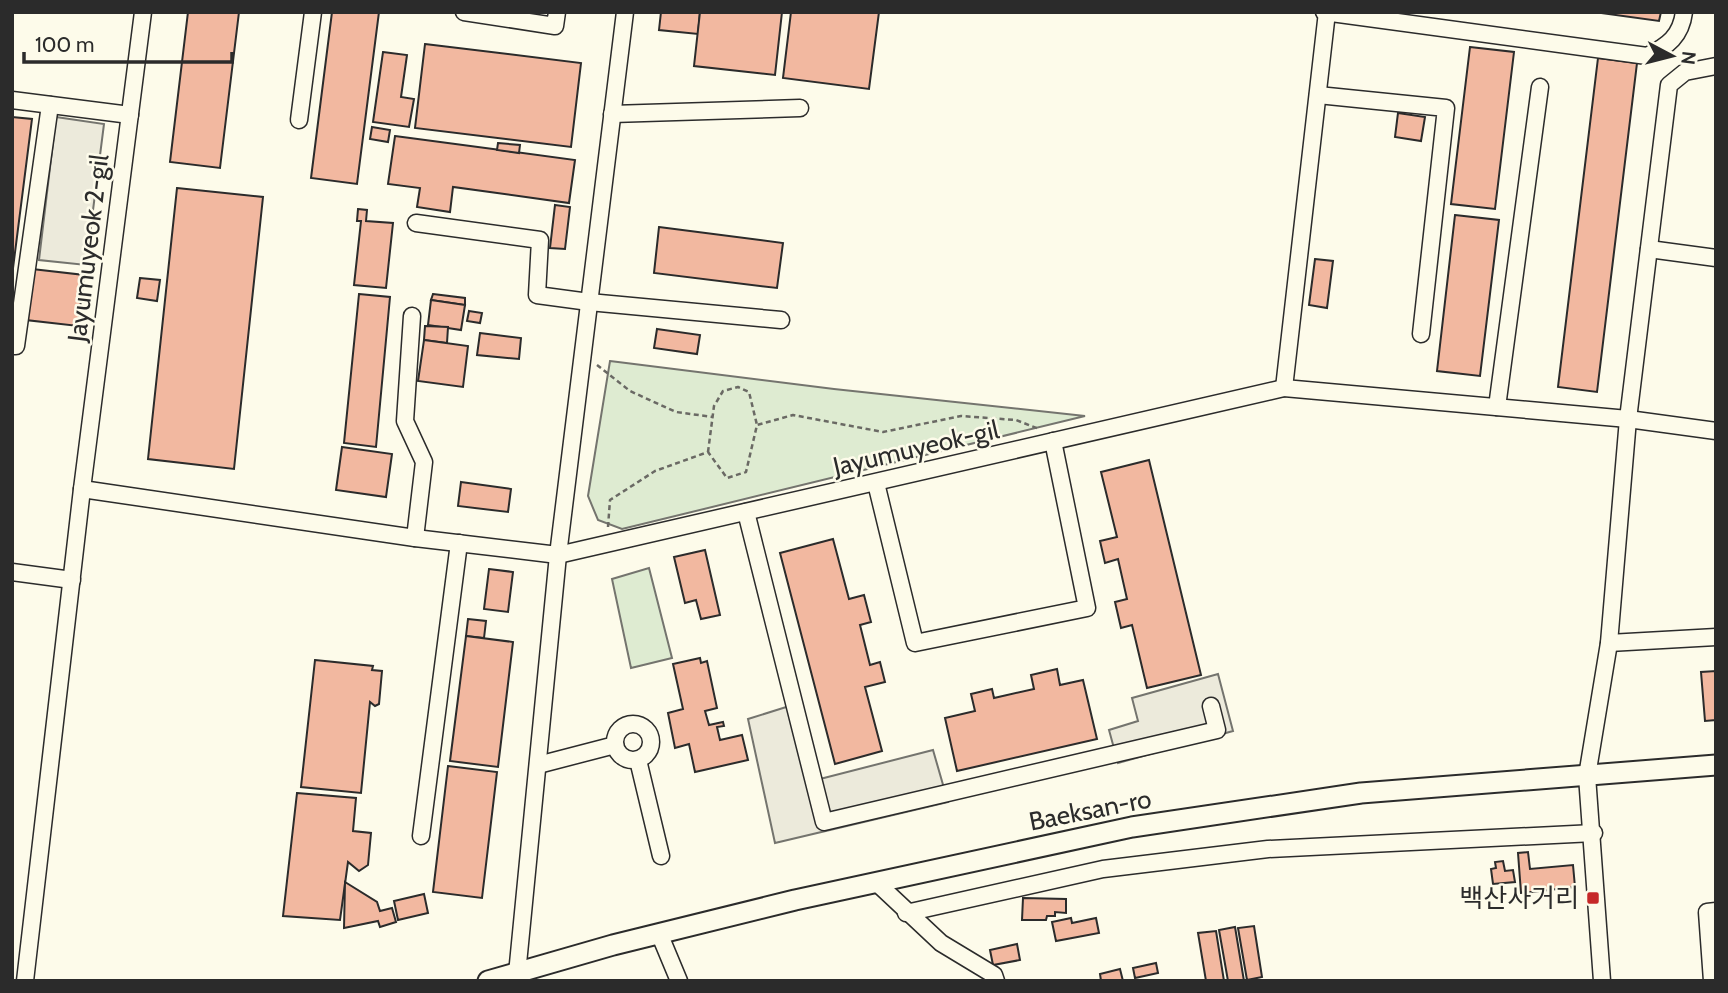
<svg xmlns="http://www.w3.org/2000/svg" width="1728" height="993" viewBox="0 0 1728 993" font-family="Cabin,'Noto Sans KR',sans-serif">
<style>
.green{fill:#deebd1;stroke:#74746e;stroke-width:2}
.parking{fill:#eceadb;stroke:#74746e;stroke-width:2}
.building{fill:#f2b8a0;stroke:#2b2b2b;stroke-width:2}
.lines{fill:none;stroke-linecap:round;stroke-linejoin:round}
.minor-casing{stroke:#2b2b2b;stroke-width:19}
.major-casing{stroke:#2b2b2b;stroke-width:23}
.path{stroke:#6a6964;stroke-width:2.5;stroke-dasharray:5 3.5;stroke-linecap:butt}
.minor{stroke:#fdfbea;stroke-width:16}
.major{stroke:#fdfbea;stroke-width:19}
.poi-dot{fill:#c62828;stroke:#fdfbea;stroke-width:2.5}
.labels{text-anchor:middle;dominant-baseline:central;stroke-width:5;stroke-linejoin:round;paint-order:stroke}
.street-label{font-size:26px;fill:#2b2b2b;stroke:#fdfbea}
.poi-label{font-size:26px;fill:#2b2b2b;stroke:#fdfbea;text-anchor:end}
</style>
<rect width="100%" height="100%" fill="#fdfbea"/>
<g class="green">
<polygon points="610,361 834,389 1085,416 622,529 598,520 588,496"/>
<polygon points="649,568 672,658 631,668 612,579"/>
</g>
<g class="parking">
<polygon points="56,117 104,124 86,265 39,260"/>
<polygon points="1218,674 1233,731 1118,763 1109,730 1138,721 1132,698"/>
<polygon points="802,702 820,779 933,750 948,802 775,843 748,719"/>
</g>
<g class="building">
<polygon points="188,12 239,12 220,168 170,162"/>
<polygon points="332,12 379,12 357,184 311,178"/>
<polygon points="661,12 700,12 698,34 659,30"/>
<polygon points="700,12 782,12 775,75 694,66"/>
<polygon points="791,12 879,12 869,89 783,78"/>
<polygon points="1594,12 1661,12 1659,21"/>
<polygon points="425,44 581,63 571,147 415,128"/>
<polygon points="1470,47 1514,52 1495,209 1451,204"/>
<polygon points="383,52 407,55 401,97 414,99 409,127 373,122"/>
<polygon points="1598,58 1637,63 1597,392 1558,387"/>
<polygon points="1398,113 1425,117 1421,141 1395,137"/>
<polygon points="12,117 32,119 12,276"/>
<polygon points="372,127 390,130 388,142 370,139"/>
<polygon points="395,136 575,160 569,203 453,187 450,212 417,207 420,188 388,184"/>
<polygon points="498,143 520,145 519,153 497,150"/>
<polygon points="177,188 263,197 234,469 148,459"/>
<polygon points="555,205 570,207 565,249 550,248"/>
<polygon points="358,209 367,210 366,221 393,223 386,288 354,285 361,221 357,221"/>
<polygon points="1455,215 1499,220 1480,376 1437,371"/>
<polygon points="659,227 783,243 777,288 654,273"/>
<polygon points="1315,259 1333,261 1327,308 1309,305"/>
<polygon points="32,269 84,275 78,326 26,320"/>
<polygon points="140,278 160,280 157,301 137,298"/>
<polygon points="359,294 390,297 376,447 344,443"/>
<polygon points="433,294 465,298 465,305 431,300"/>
<polygon points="431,300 465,305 461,330 428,325"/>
<polygon points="469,311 482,313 480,323 467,321"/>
<polygon points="425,326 448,327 447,343 424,340"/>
<polygon points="657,329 700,335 697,354 654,348"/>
<polygon points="480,333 521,338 519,359 477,355"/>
<polygon points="424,340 468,346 463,387 418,381"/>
<polygon points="342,447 392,454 386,497 336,490"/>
<polygon points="1149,460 1201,675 1147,688 1132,625 1121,628 1115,602 1127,599 1118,559 1105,563 1100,541 1117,537 1101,472"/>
<polygon points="461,482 511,489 508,512 458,506"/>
<polygon points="833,539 849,599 864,595 871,622 860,625 870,665 880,662 885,682 865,687 882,751 835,764 780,553"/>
<polygon points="705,550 720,615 701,619 696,600 685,603 674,557"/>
<polygon points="489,569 513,572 508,612 484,609"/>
<polygon points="468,619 486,621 484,638 466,636"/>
<polygon points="466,636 513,642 498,767 450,761"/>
<polygon points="700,658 701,663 707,661 717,708 705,711 709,725 723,722 724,726 717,727 720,740 742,735 748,760 695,772 689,744 675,748 668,713 683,709 673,664"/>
<polygon points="315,660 373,666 372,670 382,671 379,704 375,706 370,702 361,793 301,787"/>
<polygon points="1057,669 1060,685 1083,680 1097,739 957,771 945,718 975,711 971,694 992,689 994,698 1034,689 1031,675"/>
<polygon points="1716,671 1716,720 1705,721 1701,672"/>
<polygon points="448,766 497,772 482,898 433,892"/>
<polygon points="297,793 356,798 353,831 371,833 368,865 359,871 348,862 340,920 283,916"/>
<polygon points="1528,852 1530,869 1573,865 1575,887 1521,893 1518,853"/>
<polygon points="1503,861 1505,871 1513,870 1515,882 1493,884 1491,869 1496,868 1495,862"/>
<polygon points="345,882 377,902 380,911 392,908 396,922 380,927 378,921 344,928"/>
<polygon points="424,894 428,913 398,920 394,901"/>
<polygon points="1023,898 1066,899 1066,913 1055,912 1055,916 1047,916 1046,920 1022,920"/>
<polygon points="1071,918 1072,923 1096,918 1099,933 1056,941 1052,922"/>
<polygon points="1254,926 1262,977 1247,980 1238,928"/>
<polygon points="1235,927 1244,981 1228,981 1219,930"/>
<polygon points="1216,931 1224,981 1206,981 1198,933"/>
<polygon points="1017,944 1020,960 993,965 990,950"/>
<polygon points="1156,963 1158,973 1135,978 1133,968"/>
<polygon points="1120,969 1123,981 1101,981 1100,974"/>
</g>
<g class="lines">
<defs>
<g id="minor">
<polyline points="464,12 555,26 557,12"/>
<path d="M1324 12 1647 56C1668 46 1681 36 1684 12"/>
<polyline points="1327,12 1284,388 1628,419 1716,431"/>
<polyline points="1318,95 1446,108 1421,334"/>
<polyline points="12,100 130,115"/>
<polyline points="612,114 800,108"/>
<polyline points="299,120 313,12"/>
<polyline points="416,223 540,240 537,295 589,302 781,320"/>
<polyline points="1649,249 1716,258"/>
<polyline points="412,316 405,421 424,462 415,538"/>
<polyline points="12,346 16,346 50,105"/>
<polyline points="1497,407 1540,87"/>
<polyline points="876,483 915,643 1087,608 1053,441"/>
<polyline points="82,489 415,538 558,555 1284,388"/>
<polyline points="746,512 824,822 1217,730 1211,706"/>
<polyline points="12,572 72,580"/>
<polyline points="1609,643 1716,637"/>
<circle cx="633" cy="742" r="18"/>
<polyline points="638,760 661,856"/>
<polyline points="538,765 615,745"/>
<polyline points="421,836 459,543"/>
<polyline points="877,883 941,943 994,975 996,981"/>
<polyline points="906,913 1103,869 1268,849 1594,833"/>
<polyline points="659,933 679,981"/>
<polyline points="517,974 558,555 625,12"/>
<polyline points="25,981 82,489 143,12"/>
<polyline points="1602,981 1587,776 1609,643 1628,419 1669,85 1685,72 1716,66"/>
<polyline points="1712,981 1707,912 1716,911"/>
</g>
<polyline id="major" points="488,981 613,945 795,900 1132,827 1361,793 1716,765"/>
</defs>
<use href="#minor" class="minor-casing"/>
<use href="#major" class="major-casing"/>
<g class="path">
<polyline points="597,365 630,391 676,412 713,417"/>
<polyline points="708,452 714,406 723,391 738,387 749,392 757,425"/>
<polyline points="608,527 610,500 655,471 708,452 727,478 746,472 757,425 793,415 883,432 961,416 1016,420 1039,429"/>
</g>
<use href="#minor" class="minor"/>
<use href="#major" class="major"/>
</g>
<rect class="poi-dot" x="1586" y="891" width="14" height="14" rx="3.5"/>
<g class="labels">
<g class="street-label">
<text transform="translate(88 248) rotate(-83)">Jayumuyeok 2-gil</text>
<text transform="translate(916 448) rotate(-13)">Jayumuyeok-gil</text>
<text transform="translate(1090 810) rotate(-11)">Baeksan-ro</text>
</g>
<g class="poi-label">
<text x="1579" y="898">백산사거리</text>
</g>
</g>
<rect width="1728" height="993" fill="none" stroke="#2b2b2b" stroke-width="28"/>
<g transform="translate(1672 56) rotate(97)" stroke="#fdfbea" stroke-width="5" paint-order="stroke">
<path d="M0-5L12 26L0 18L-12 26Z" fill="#2b2b2b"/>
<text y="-10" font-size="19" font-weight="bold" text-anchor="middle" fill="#2b2b2b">N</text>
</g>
<path d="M24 52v10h208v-10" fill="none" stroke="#2b2b2b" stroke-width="3.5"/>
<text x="35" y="52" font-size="21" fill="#2b2b2b" stroke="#fdfbea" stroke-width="5" paint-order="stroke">100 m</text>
</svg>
